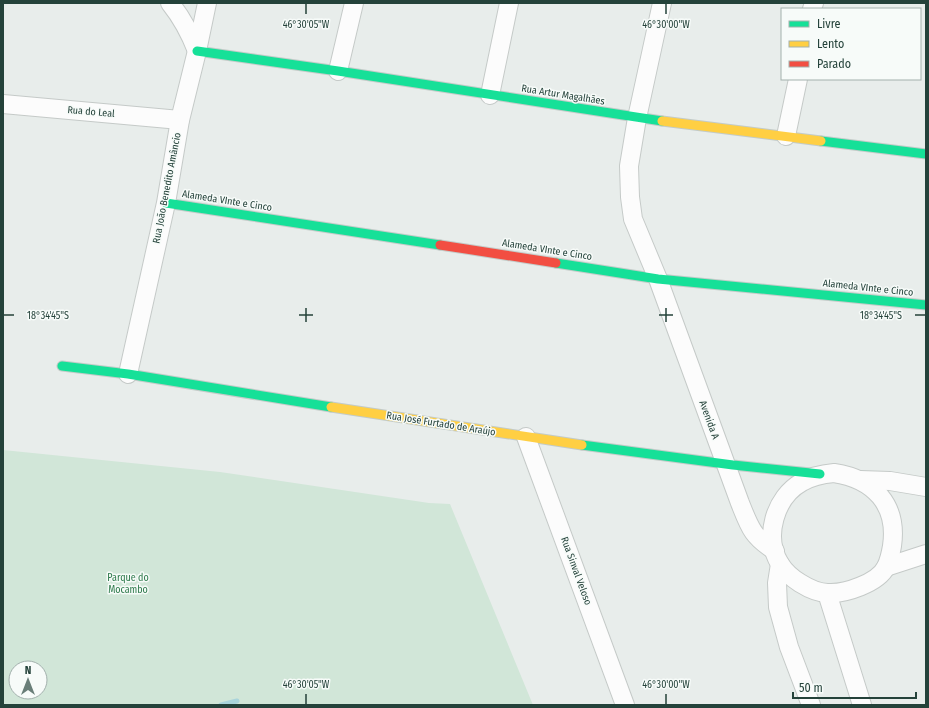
<svg xmlns="http://www.w3.org/2000/svg" width="929" height="708" viewBox="0 0 929 708" font-family="'Fira Sans Condensed',sans-serif">
<style>
.green{fill:#d1e6d8;fill-rule:evenodd}
.lines{fill:none;stroke-linecap:round;stroke-linejoin:round}
.stream{stroke:#a9d4db;stroke-width:5}
.street-casing{stroke:#c5cac8;stroke-width:20}
.fast-casing{stroke:#c3cbc8;stroke-width:11}
.slow-casing{stroke:#c3cbc8;stroke-width:11}
.jam-casing{stroke:#c3cbc8;stroke-width:11}
.street{stroke:#fcfcfc;stroke-width:18}
.fast{stroke:#16e098;stroke-width:9}
.slow{stroke:#ffcf43;stroke-width:9}
.jam{stroke:#f24e42;stroke-width:9}
.ticks{fill:none;stroke:#24423a;stroke-width:1.5}
.labels{text-anchor:middle;dominant-baseline:central;stroke-width:3;stroke-linejoin:round;paint-order:stroke}
.street-label{font-size:10px;fill:#24423a;stroke:#f7fbf9}
.park-label{font-size:10px;fill:#2d7a4b;stroke:#f7fbf9}
.ticks-label{font-size:10px;text-anchor:middle;fill:#24423a;stroke:#f7fbf9;stroke-width:3;stroke-linejoin:round;paint-order:stroke}
</style>
<rect width="100%" height="100%" fill="#e8edeb"/>
<path class="green" d="M3 450 220 472 429 503 450 504 533 705H3ZM16 668H40V692H16Z"/>
<g class="lines">
<polyline class="stream" points="221,705 237,701"/>
<defs>
<g id="street">
<path d="M170 3C182 18 190 33 197 51"/>
<path d="M662 3 637 118 629 166 630 197 633 219 658 279 740 503C750 528 752 536 775 551"/>
<polyline points="812,9 814,3"/>
<polyline points="338,71 354,3"/>
<polyline points="490,95 509,3"/>
<polyline points="3,104 180,120"/>
<polyline points="786,136 798,79"/>
<polyline points="128,374 166,203 180,120 197,51 207,3"/>
<polyline points="526,437 625,705"/>
<path d="M834 473C874 479 898 505 892 546 891 552 889 561 886 567 878 583 845 594 828 593 818 593 808 588 800 583 792 578 785 572 780 564 763 537 775 497 802 482 812 476 823 474 834 473Z"/>
<polyline points="860,480 890,481 926,487"/>
<polyline points="780,564 777,583 778,607 789,647 811,705"/>
<polyline points="886,567 926,554"/>
<polyline points="827,593 862,705"/>
</g>
<g id="fast">
<polyline points="197,51 338,71 662,121"/>
<polyline points="821,141 926,154"/>
<polyline points="166,203 440,245"/>
<polyline points="556,263 658,279 926,305"/>
<polyline points="62,366 128,374 331,407"/>
<polyline points="582,445 733,465 820,474"/>
</g>
<g id="slow">
<polyline points="662,121 821,141"/>
<polyline points="331,407 582,445"/>
</g>
<polyline id="jam" points="440,245 556,263"/>
</defs>
<use href="#street" class="street-casing"/>
<use href="#fast" class="fast-casing"/>
<use href="#slow" class="slow-casing"/>
<use href="#jam" class="jam-casing"/>
<use href="#street" class="street"/>
<use href="#fast" class="fast"/>
<use href="#slow" class="slow"/>
<use href="#jam" class="jam"/>
</g>
<path class="ticks" d="M306 4V14M666 4V14M306 308V322M666 308V322M4 315H14M299 315H313M659 315H673M915 315H925M306 694V704M666 694V704"/>
<g class="labels">
<g class="street-label">
<text transform="translate(563 95) rotate(9)">Rua Artur Magalhães</text>
<text transform="translate(91 112) rotate(5)">Rua do Leal</text>
<text transform="translate(167 188) rotate(-79)">Rua João Benedito Amâncio</text>
<text transform="translate(227 201) rotate(9)">Alameda VInte e Cinco</text>
<text transform="translate(547 250) rotate(9)">Alameda VInte e Cinco</text>
<text transform="translate(868 288) rotate(6)">Alameda VInte e Cinco</text>
<text transform="translate(709 420) rotate(70)">Avenida A</text>
<text transform="translate(441 424) rotate(9)">Rua José Furtado de Araújo</text>
<text transform="translate(576 571) rotate(70)">Rua Sinval Veloso</text>
</g>
<g class="park-label">
<text x="128" y="578">Parque do<tspan x="128" dy="12">Mocambo</tspan></text>
</g>
</g>
<g class="ticks-label">
<text x="306" y="28">46°30'05"W</text>
<text x="666" y="28">46°30'00"W</text>
<text x="48" y="319">18°34'45"S</text>
<text x="881" y="319">18°34'45"S</text>
<text x="306" y="688">46°30'05"W</text>
<text x="666" y="688">46°30'00"W</text>
</g>
<rect width="929" height="708" fill="none" stroke="#24423a" stroke-width="8"/>
<rect x="781" y="8" width="140" height="72" fill="#f7fbf9" stroke="#a3b1ad"/>
<rect x="789" y="21" width="20" height="6" fill="#16e098" stroke="#a3b1ad"/>
<text x="817" y="28" font-size="12" fill="#24423a">Livre</text>
<rect x="789" y="41" width="20" height="6" fill="#ffcf43" stroke="#a3b1ad"/>
<text x="817" y="48" font-size="12" fill="#24423a">Lento</text>
<rect x="789" y="61" width="20" height="6" fill="#f24e42" stroke="#a3b1ad"/>
<text x="817" y="68" font-size="12" fill="#24423a">Parado</text>
<g transform="translate(28 680)"><circle r="19" fill="#f7fbf9" stroke="#a3b1ad"/>
<path d="M0-3L7 15L0 10L-7 15Z" fill="#697e78"/>
<text y="-6" font-size="11" font-weight="bold" text-anchor="middle" fill="#24423a">N</text>
</g>
<path d="M793 692v6h123v-6" fill="none" stroke="#24423a" stroke-width="2"/>
<text x="799" y="692" font-size="12" fill="#24423a" stroke="#f7fbf9" stroke-width="3" paint-order="stroke">50 m</text>
</svg>
